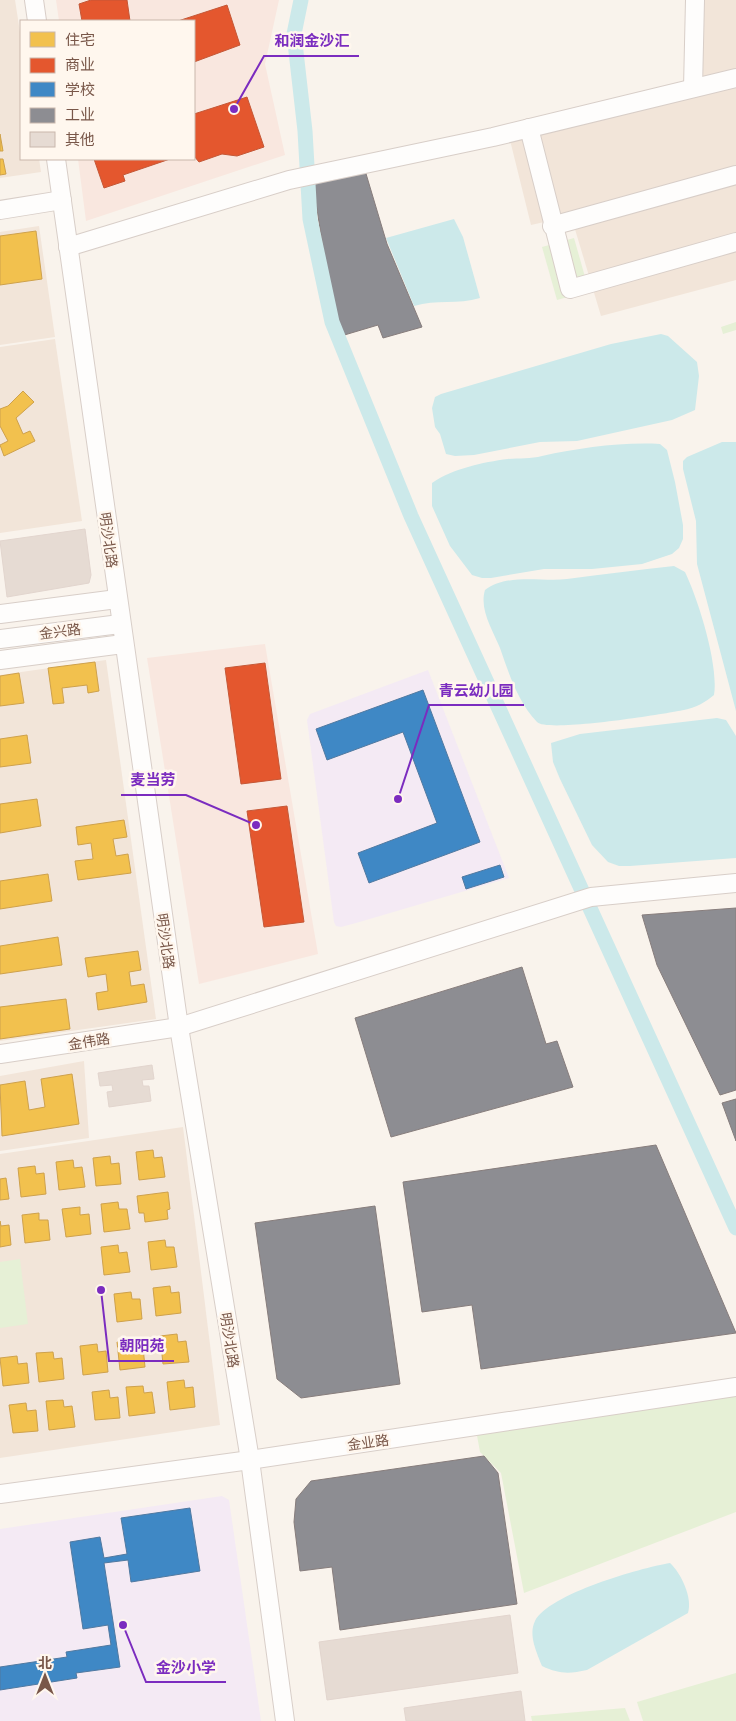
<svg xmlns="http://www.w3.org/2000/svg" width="736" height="1721" viewBox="0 0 736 1721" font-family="Manrope,'Noto Sans SC',sans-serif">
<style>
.residential{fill:#f2e5d9}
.commercial{fill:#f9e7df}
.education{fill:#f4eaf4}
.green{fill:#e6f0d6}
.water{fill:#cce9ea}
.homes{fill:#f2c14e;stroke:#cea14c}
.shops{fill:#e4572e;stroke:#c45736}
.schools{fill:#3f88c5;stroke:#5079a0}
.industry{fill:#8d8d92;stroke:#877d7c}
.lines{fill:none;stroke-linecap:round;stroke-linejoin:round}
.canal{stroke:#cce9ea;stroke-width:15}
.building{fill:#e6dbd3;stroke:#e2d5ce}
.minor-casing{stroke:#d8cec8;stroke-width:20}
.minor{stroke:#fefdfc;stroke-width:18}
.labels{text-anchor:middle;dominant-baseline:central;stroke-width:5;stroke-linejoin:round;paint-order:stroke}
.street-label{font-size:14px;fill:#795749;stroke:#fff7ee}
.leader{fill:none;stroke:#7b2cbf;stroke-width:2}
.callout-dot{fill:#7b2cbf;stroke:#fff7ee;stroke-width:2}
.callout-label{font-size:15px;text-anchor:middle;font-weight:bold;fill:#7b2cbf;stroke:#fff7ee;stroke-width:5;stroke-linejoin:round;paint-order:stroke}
</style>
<rect width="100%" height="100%" fill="#f9f3ec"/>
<g class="residential">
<polygon points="0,0 15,0 21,39 21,159 39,159 41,172 0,178"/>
<polygon points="699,0 736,0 736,280 601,316 571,216 531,225 507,128 687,82"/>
<polygon points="39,226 55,337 0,345 0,232"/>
<polygon points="55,339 82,521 0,533 0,347"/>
<polygon points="106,660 156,1019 0,1041 0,675"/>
<polygon points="84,1061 89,1138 0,1151 0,1076"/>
<polygon points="183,1127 220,1425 0,1458 0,1154"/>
</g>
<g class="commercial">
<polygon points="56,0 279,0 265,64 285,155 86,221 78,159 194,159 194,21 59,21"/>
<polygon points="265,644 318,954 199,984 147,658"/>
</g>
<g class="education">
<polygon points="428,670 509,878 356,923 341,927 336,926 334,922 307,720 310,714"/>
<polygon points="222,1496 229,1500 261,1721 0,1721 0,1529"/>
</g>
<g class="green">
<polygon points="574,238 589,291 557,300 542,247"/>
<polygon points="736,322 736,330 723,334 721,327"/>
<polygon points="20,1259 28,1324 0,1328 0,1262"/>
<polygon points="736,1392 736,1512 524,1593 501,1473 480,1452 476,1430"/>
<polygon points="736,1673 736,1721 643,1721 637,1702"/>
<polygon points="625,1708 630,1721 532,1721 531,1716"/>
</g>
<g class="water">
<path d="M454 219 463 237 480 298C458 305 436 299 414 306L386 238Z"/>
<polygon points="661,334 668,336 697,362 699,376 695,410 672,420 577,441 540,442 474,455 455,456 446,454 440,434 435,427 432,408 435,397 441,394 611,344"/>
<polygon points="722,442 736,442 736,711 697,564 696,521 683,469 683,461 687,457"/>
<path d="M660 444 667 450 675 482 683 525V539L679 548 672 554 642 564 592 569H544L491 578H482L472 575 450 546 432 506V483C452 469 483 462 508 459 519 458 531 459 542 456 580 448 620 442 660 444Z"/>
<path d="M674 566 685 572C698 599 719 665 714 695 706 702 695 708 684 710 664 714 547 733 537 722 518 702 509 674 500 648 493 630 479 610 485 590 507 573 542 582 567 579 603 574 638 570 674 566Z"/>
<polygon points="717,718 726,720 736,736 736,858 630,866 619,866 608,862 592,845 560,779 553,762 551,743 580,734"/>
<path d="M670 1563C681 1573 693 1598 688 1613L587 1670C569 1674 559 1674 542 1666 537 1653 528 1635 535 1621 549 1594 640 1568 670 1563Z"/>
</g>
<g class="homes">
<polygon points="0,134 3,151 0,151"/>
<polygon points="0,159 3,159 6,174 0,175"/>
<polygon points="36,231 42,279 0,285 0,236"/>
<polygon points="23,391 34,402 16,418 23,434 30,431 35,441 4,456 0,445 8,441 0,426 0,409 8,406"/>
<polygon points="95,662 99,691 88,693 87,685 62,688 64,703 53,704 48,668"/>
<polygon points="19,673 24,703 0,706 0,676"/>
<polygon points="27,735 31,763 0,767 0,739"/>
<polygon points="37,799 41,826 0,833 0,804"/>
<polygon points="124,820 127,837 113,839 116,856 128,854 131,873 78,880 75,861 93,859 91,843 78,845 76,827"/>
<polygon points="48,874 52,901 0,909 0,881"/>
<polygon points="58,937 62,965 0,974 0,946"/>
<polygon points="138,951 141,970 129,972 131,986 144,984 147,1002 98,1010 96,993 108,991 106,974 88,977 85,958"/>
<polygon points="66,999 70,1029 0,1039 0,1007"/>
<polygon points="72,1074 79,1124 2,1136 0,1085 25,1081 29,1110 45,1107 41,1079"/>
<polygon points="153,1150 154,1158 162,1157 165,1177 139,1180 136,1152"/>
<polygon points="110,1156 111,1164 119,1163 121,1184 96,1186 93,1158"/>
<polygon points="73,1160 74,1168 82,1167 85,1187 59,1190 56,1162"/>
<polygon points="35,1166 36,1174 44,1173 46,1194 21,1197 18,1168"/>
<polygon points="6,1178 9,1199 0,1200 0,1179"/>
<polygon points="168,1192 170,1209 167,1210 168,1219 145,1222 144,1213 139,1213 137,1196"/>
<polygon points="118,1202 119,1209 127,1209 130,1229 104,1232 101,1204"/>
<polygon points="80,1207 80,1215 89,1214 91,1234 66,1237 62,1209"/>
<polygon points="39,1213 39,1220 48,1220 50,1240 25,1243 22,1215"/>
<polygon points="0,1221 1,1226 9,1225 11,1245 0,1247"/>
<polygon points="165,1240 166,1247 174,1247 177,1267 151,1270 148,1242"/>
<polygon points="118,1245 119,1253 127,1252 130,1272 104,1275 101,1247"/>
<polygon points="170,1286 171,1293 179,1292 181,1313 156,1316 153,1288"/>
<polygon points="131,1292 132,1299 140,1299 142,1319 117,1322 114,1294"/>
<polygon points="177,1334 178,1342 186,1341 189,1362 163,1364 160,1336"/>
<polygon points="134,1340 134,1348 143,1347 145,1367 120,1370 117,1342"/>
<polygon points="97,1344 98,1352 106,1351 108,1372 83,1375 80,1346"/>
<polygon points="53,1352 54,1359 62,1358 64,1379 39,1382 36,1353"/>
<polygon points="17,1356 18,1364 27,1363 29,1383 3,1386 0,1358"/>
<polygon points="184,1380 185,1388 193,1387 195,1407 170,1410 167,1382"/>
<polygon points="143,1386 144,1393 152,1392 155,1413 129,1416 126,1387"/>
<polygon points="109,1390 110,1398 118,1397 120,1418 95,1420 92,1392"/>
<polygon points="63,1400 64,1407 72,1406 75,1427 49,1430 46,1401"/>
<polygon points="26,1403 27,1411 36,1410 38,1431 13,1433 9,1405"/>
</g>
<g class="shops">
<polygon points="91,0 127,0 130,21 82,21 79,4"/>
<polygon points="227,5 240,45 194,62 194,21 178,21"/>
<polygon points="247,97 264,147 237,156 222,154 199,162 194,156 194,114"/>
<polygon points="94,159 170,159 123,175 125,181 104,188"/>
<polygon points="265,663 281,779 241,784 225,668"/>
<polygon points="287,806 304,922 264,927 247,811"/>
</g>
<g class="schools">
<polygon points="423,690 480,842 369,883 358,853 437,823 403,732 327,760 316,729"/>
<polygon points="500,865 504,877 466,889 462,877"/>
<polygon points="190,1508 200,1571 131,1582 128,1560 104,1563 120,1667 76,1673 77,1678 0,1690 0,1667 67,1657 66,1652 111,1645 108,1625 83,1629 70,1542 100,1537 104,1558 127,1554 121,1518"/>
</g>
<g class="industry">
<polygon points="364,167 387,244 422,327 383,338 378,325 341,336 329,285 312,178"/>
<polygon points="736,908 736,1090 720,1095 657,965 642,915"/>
<polygon points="522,967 546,1044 557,1041 573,1087 391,1137 355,1018"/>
<polygon points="736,1099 736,1141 722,1103"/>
<polygon points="656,1145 736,1333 481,1369 472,1305 422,1312 403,1182"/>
<polygon points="375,1206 400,1384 301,1398 277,1379 255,1223"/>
<polygon points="484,1456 498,1473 517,1604 340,1630 332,1567 300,1571 294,1522 296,1499 311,1481"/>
</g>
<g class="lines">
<polyline class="canal" points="301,0 294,34 305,131 310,219 332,322 411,516 736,1228"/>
</g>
<g class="building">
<polygon points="85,529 91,575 89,583 7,597 0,541"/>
<polygon points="152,1065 154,1079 142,1080 143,1086 149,1086 151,1101 109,1107 107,1092 113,1091 112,1085 100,1086 98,1073"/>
<polygon points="510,1615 518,1673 327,1700 319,1642"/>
<polygon points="521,1691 525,1721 406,1721 404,1708"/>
</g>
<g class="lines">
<defs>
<g id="minor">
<polyline points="34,0 37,21"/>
<polyline points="693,88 695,0"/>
<polyline points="529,128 570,289 736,242"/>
<polyline points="56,159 179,1027 250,1460 285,1721"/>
<polyline points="0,210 62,200"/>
<polyline points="552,226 736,175"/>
<polyline points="68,247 289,180 493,137 736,78"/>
<polyline points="0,614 117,599"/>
<polyline points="0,639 120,624"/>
<polyline points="0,660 123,644"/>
<polyline points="0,1054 179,1027 591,897 736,883"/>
<polyline points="0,1494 250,1460 736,1387"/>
</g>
</defs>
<use href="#minor" class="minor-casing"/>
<use href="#minor" class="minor"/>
</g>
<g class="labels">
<g class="street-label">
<text transform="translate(109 540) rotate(82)">明沙北路</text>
<text transform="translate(60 631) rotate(-7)">金兴路</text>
<text transform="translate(166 941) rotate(82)">明沙北路</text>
<text transform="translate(89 1041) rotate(-9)">金伟路</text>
<text transform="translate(230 1340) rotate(81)">明沙北路</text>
<text transform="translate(368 1442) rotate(-8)">金业路</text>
</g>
</g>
<path class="leader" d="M234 109L264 56H359M398 799L429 705H524M256 825L186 795H121M101 1290L109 1361H174M123 1625L146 1682H226"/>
<g class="callout-dot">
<circle cx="234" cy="109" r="5"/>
<circle cx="398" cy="799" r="5"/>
<circle cx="256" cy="825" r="5"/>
<circle cx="101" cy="1290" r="5"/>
<circle cx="123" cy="1625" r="5"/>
</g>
<g class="callout-label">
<text x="312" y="46">和润金沙汇</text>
<text x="476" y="696">青云幼儿园</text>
<text x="153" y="785">麦当劳</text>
<text x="142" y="1351">朝阳苑</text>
<text x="186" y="1673">金沙小学</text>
</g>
<rect x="20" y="20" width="175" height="140" fill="#fff7ee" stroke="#c9b7ac"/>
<rect x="30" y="32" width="25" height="15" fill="#f2c14e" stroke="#c9b7ac"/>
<text x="65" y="45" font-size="15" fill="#795749">住宅</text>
<rect x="30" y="58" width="25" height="15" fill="#e4572e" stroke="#c9b7ac"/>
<text x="65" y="70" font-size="15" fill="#795749">商业</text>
<rect x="30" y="82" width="25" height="15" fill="#3f88c5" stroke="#c9b7ac"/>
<text x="65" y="95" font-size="15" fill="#795749">学校</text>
<rect x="30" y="108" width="25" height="15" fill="#8d8d92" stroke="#c9b7ac"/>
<text x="65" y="120" font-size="15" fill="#795749">工业</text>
<rect x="30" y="132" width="25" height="15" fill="#e6dbd3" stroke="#c9b7ac"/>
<text x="65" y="145" font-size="15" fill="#795749">其他</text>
<g transform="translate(45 1676)" stroke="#fff7ee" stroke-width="4" paint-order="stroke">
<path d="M0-4L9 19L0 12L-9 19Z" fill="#795749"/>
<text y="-8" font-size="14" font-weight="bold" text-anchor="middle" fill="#795749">北</text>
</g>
</svg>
